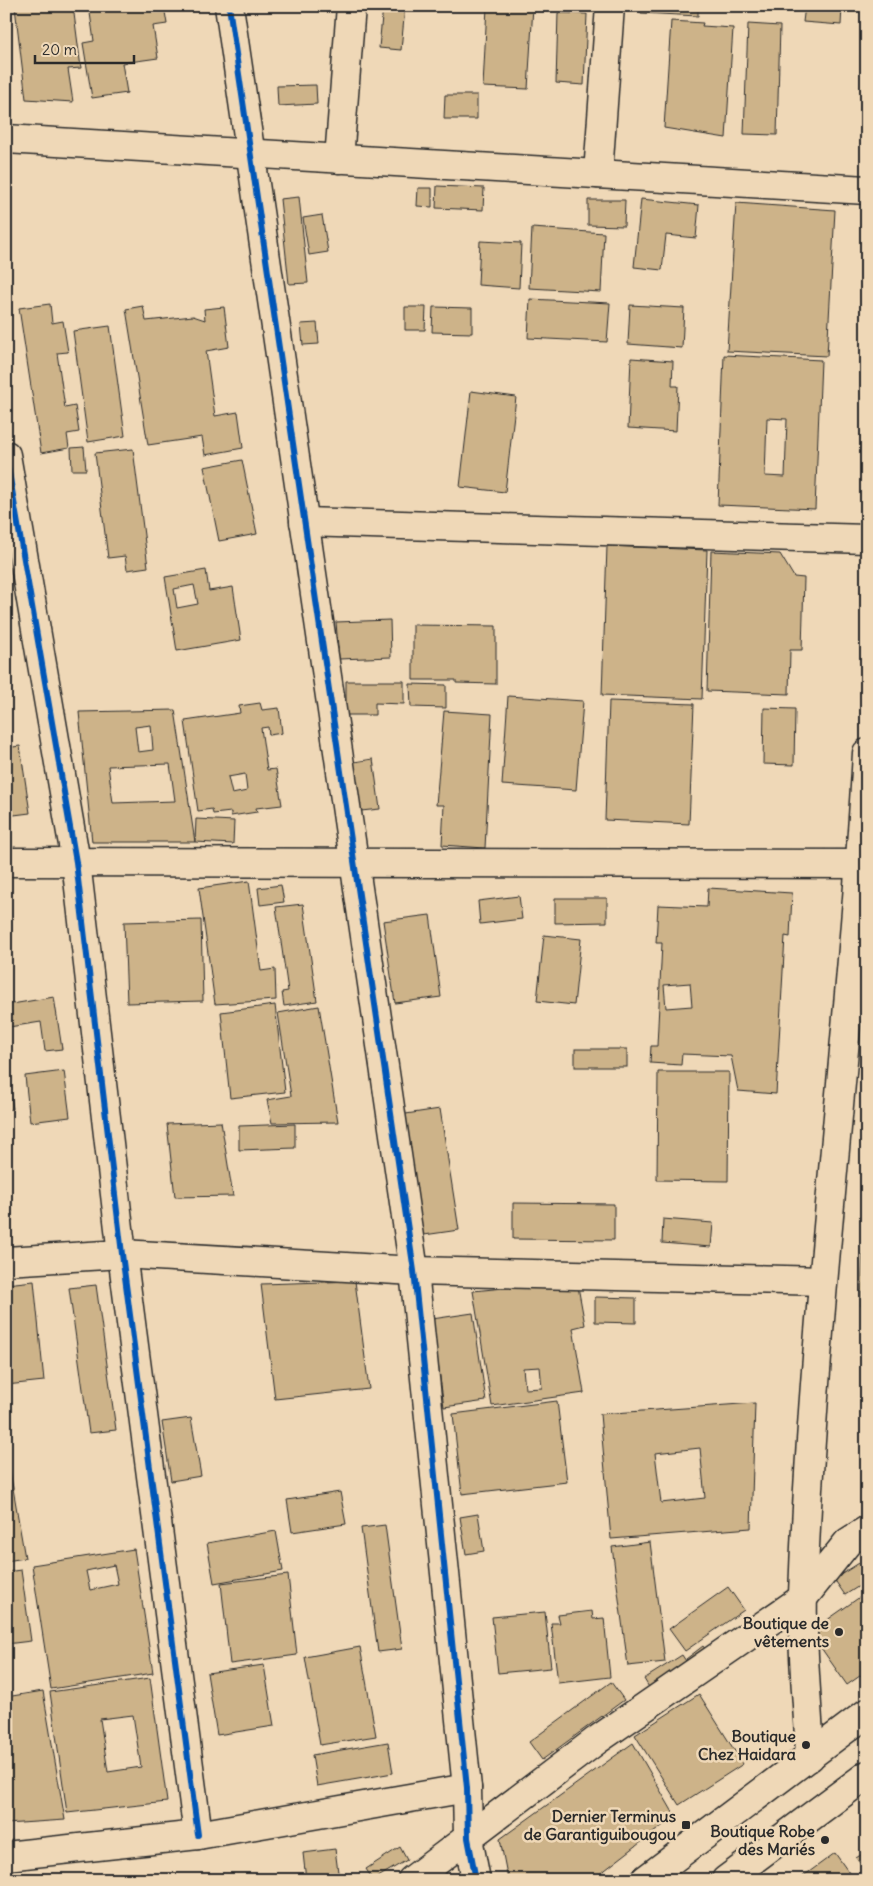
<svg xmlns="http://www.w3.org/2000/svg" width="873" height="1886" viewBox="0 0 873 1886" font-family="Delius,sans-serif">
<style>
.building{fill:#cdb389;stroke:#2b2b2b;fill-rule:evenodd}
.lines{fill:none;stroke-linecap:round;stroke-linejoin:round}
.minor-casing{stroke:#2b2b2b;stroke-width:31}
.tertiary-casing{stroke:#2b2b2b;stroke-width:31}
.secondary-casing{stroke:#2b2b2b;stroke-width:31}
.minor{stroke:#efd8b7;stroke-width:28}
.tertiary{stroke:#efd8b7;stroke-width:28}
.secondary{stroke:#efd8b7;stroke-width:28}
.cycleway-casing{stroke:#efd8b7;stroke-width:9}
.cycleway{stroke:#0057b8;stroke-width:6}
.poi-dot{fill:#2b2b2b;stroke:#efd8b7;stroke-width:2}
.labels{text-anchor:middle;dominant-baseline:central;stroke-width:5;stroke-linejoin:round;paint-order:stroke}
.poi-label{font-size:16px;font-weight:bold;fill:#2b2b2b;stroke:#efd8b7;text-anchor:end}
</style>
<rect width="100%" height="100%" fill="#efd8b7"/>
<filter id="ink" filterUnits="userSpaceOnUse"><feTurbulence type="fractalNoise" baseFrequency=".02" numOctaves="2"/><feDisplacementMap in="SourceGraphic" scale="10" xChannelSelector="R" yChannelSelector="G"/><feConvolveMatrix kernelMatrix="1 2 1 2 8 2 1 2 1" color-interpolation-filters="sRGB"/></filter>
<g filter="url(#ink)">
<g class="building">
<polygon points="73,6 81,68 68,69 73,102 26,99 15,7"/>
<polygon points="89,6 164,6 167,24 153,26 158,58 122,63 127,93 92,98 83,43 94,41"/>
<polygon points="383,6 405,7 401,50 379,48"/>
<polygon points="487,6 533,6 528,89 483,87"/>
<polygon points="641,6 698,6 698,16 641,13"/>
<polygon points="805,6 842,6 841,25 803,22"/>
<polygon points="558,13 587,14 584,85 556,83"/>
<polygon points="671,21 703,23 702,26 733,28 726,138 664,128"/>
<polygon points="748,24 780,26 777,135 744,134"/>
<polygon points="316,85 317,104 278,106 277,86"/>
<polygon points="445,95 477,95 477,119 444,119"/>
<polygon points="437,186 484,188 483,210 436,208"/>
<polygon points="418,188 432,188 432,207 417,206"/>
<polygon points="299,197 308,283 289,284 280,199"/>
<polygon points="641,199 699,205 696,238 666,235 662,270 634,267"/>
<polygon points="588,200 625,200 624,226 588,225"/>
<polygon points="736,203 835,210 827,356 727,351"/>
<polygon points="322,215 328,252 309,255 303,218"/>
<polygon points="532,228 604,233 601,292 529,288"/>
<polygon points="480,241 521,243 519,288 478,285"/>
<polygon points="530,299 610,303 607,342 528,338"/>
<polygon points="50,304 52,323 63,321 68,352 57,353 65,408 75,406 79,432 67,434 69,448 41,453 19,308"/>
<polygon points="630,305 684,308 682,348 628,344"/>
<polygon points="143,306 146,321 193,316 205,320 204,309 224,307 229,347 206,351 215,416 238,412 243,448 205,455 202,437 148,445 126,309"/>
<polygon points="405,307 426,307 425,330 405,330"/>
<polygon points="433,307 472,308 472,333 432,332"/>
<polygon points="317,323 319,344 303,345 301,324"/>
<polygon points="110,326 125,436 88,442 73,331"/>
<path d="M724 355 821 360 815 509 718 505ZM767 418 787 419 785 477 765 476Z"/>
<polygon points="631,358 673,361 672,386 678,386 676,431 628,428"/>
<polygon points="471,391 516,397 505,492 460,487"/>
<polygon points="84,447 86,470 72,470 71,448"/>
<polygon points="133,449 148,567 127,570 125,556 108,558 95,453"/>
<polygon points="242,460 257,534 219,541 204,467"/>
<polygon points="607,546 707,550 702,699 602,695"/>
<polygon points="711,551 780,554 794,577 804,578 802,650 790,650 789,694 707,691"/>
<path d="M206 570 209 591 233 587 241 640 177 651 165 577ZM194 585 198 604 177 608 174 589Z"/>
<polygon points="390,620 391,657 339,659 336,622"/>
<polygon points="413,625 496,626 496,684 456,683 456,680 413,680"/>
<polygon points="9,669 11,689 6,690 6,670"/>
<polygon points="346,681 404,681 404,704 375,703 375,715 346,715"/>
<polygon points="410,684 446,685 446,708 411,707"/>
<polygon points="508,696 583,701 576,790 502,785"/>
<polygon points="609,701 694,704 689,824 605,820"/>
<path d="M260 703 262 710 279 708 282 733 269 735 268 727 261 728 267 770 276 769 282 805 256 808 257 812 231 816V812L213 814 212 809 198 811 185 721 240 713 239 706ZM245 774 247 791 232 794 228 777Z"/>
<polygon points="764,708 795,709 794,765 763,764"/>
<path d="M175 710 195 842H92L79 712ZM151 725 153 750 138 752 135 727ZM170 764 175 801 113 803 108 766Z"/>
<polygon points="444,711 492,714 485,848 442,845 444,805 436,805"/>
<polygon points="20,746 30,813 6,816 6,748"/>
<polygon points="373,759 380,809 361,811 354,762"/>
<polygon points="196,819 234,821 233,844 195,842"/>
<polygon points="249,881 261,971 275,969 276,1000 215,1004 199,888"/>
<polygon points="281,885 284,902 260,905 258,888"/>
<path d="M708 888 792 893 790 937 785 936 776 1094 738 1091 731 1056 682 1054 681 1065 650 1063 651 1046H657L662 943H656L658 905 707 907ZM690 983 692 1006 666 1008 664 985Z"/>
<polygon points="519,896 522,919 480,924 478,901"/>
<polygon points="555,898 607,898 607,922 555,923"/>
<polygon points="303,904 317,1001 284,1006 282,992 288,991 276,907"/>
<polygon points="430,915 441,997 395,1003 383,921"/>
<polygon points="201,920 203,1001 127,1003 124,922"/>
<polygon points="544,935 581,939 574,1005 537,1001"/>
<polygon points="54,997 62,1049 45,1051 41,1022 9,1027 6,1005"/>
<polygon points="275,1005 285,1092 230,1098 221,1012"/>
<polygon points="319,1006 338,1122 272,1123 267,1100 291,1096 278,1013"/>
<rect x="575" y="1049" width="52" height="18"/>
<polygon points="6,1061 13,1109 6,1110"/>
<polygon points="64,1071 70,1117 30,1122 25,1076"/>
<polygon points="658,1072 729,1072 728,1181 657,1180"/>
<polygon points="440,1109 459,1230 417,1236 399,1115"/>
<polygon points="221,1122 233,1196 175,1197 167,1124"/>
<polygon points="295,1124 295,1148 239,1150 239,1126"/>
<polygon points="513,1203 614,1204 614,1240 513,1239"/>
<polygon points="864,1213 867,1213 867,1306 861,1306"/>
<polygon points="663,1219 713,1223 711,1247 662,1243"/>
<polygon points="34,1281 44,1381 6,1385 6,1284"/>
<polygon points="355,1281 369,1389 275,1399 261,1284"/>
<path d="M577 1281 585 1325 573 1328 584 1393 492 1406 473 1291ZM540 1367 542 1388 525 1389 523 1368Z"/>
<polygon points="96,1285 116,1430 89,1433 69,1288"/>
<polygon points="595,1297 636,1298 636,1323 595,1322"/>
<polygon points="473,1313 486,1401 444,1407 432,1319"/>
<polygon points="557,1401 567,1482 462,1494 453,1414"/>
<path d="M755 1403 751 1528 611 1539 600 1414ZM700 1448 705 1498 661 1503 655 1453Z"/>
<polygon points="191,1418 201,1476 171,1481 162,1422"/>
<polygon points="10,1471 25,1558 6,1561 6,1472"/>
<polygon points="340,1492 346,1524 292,1532 287,1500"/>
<polygon points="478,1514 484,1551 466,1554 460,1517"/>
<polygon points="385,1525 402,1649 378,1652 361,1528"/>
<polygon points="276,1531 283,1571 214,1583 207,1543"/>
<polygon points="650,1542 665,1662 628,1666 612,1547"/>
<path d="M134 1549 153 1673 51 1689 32 1565ZM114 1565 118 1584 90 1590 86 1571Z"/>
<polygon points="867,1558 867,1581 845,1595 834,1579"/>
<polygon points="21,1570 31,1641 6,1644 6,1572"/>
<polygon points="288,1575 297,1655 230,1664 221,1583"/>
<polygon points="728,1587 744,1610 685,1651 669,1629"/>
<polygon points="867,1592 867,1671 847,1685 810,1632"/>
<polygon points="592,1611 593,1619 604,1618 610,1677 558,1683 551,1623 560,1623 558,1615"/>
<polygon points="545,1612 551,1668 498,1673 492,1617"/>
<polygon points="703,1646 711,1657 695,1671 686,1659"/>
<polygon points="360,1647 376,1736 320,1745 305,1657"/>
<polygon points="682,1655 691,1669 653,1694 644,1679"/>
<polygon points="264,1665 274,1726 217,1735 207,1673"/>
<path d="M150 1678 167 1802 67 1813 50 1692ZM133 1715 141 1767 108 1772 100 1719Z"/>
<polygon points="611,1682 624,1700 542,1760 529,1742"/>
<polygon points="43,1691 65,1820 6,1824 6,1697"/>
<polygon points="699,1694 743,1764 679,1805 635,1735"/>
<polygon points="388,1742 393,1773 317,1786 312,1755"/>
<polygon points="633,1743 675,1816 592,1880 508,1880 500,1839"/>
<polygon points="400,1847 407,1860 373,1880 366,1869"/>
<polygon points="335,1849 339,1880 306,1880 303,1853"/>
<polygon points="867,1851 867,1872 856,1858"/>
<polygon points="835,1853 854,1880 798,1880"/>
</g>
<g class="lines">
<defs>
<g id="minor">
<polyline points="229,6 414,1271 467,1788 468,1838 476,1880"/>
<polyline points="6,139 867,190"/>
<polyline points="339,159 351,6"/>
<polyline points="598,174 610,6"/>
<polyline points="6,455 76,862 122,1254 198,1835"/>
<polyline points="304,522 867,539"/>
<polyline points="6,862 867,864"/>
<polyline points="6,1261 122,1254 414,1271 823,1281"/>
<polyline points="6,1856 198,1835 467,1788"/>
<polyline points="412,1880 597,1740 803,1598 848,1542 867,1530"/>
</g>
<path id="tertiary" d="M810 1757C808 1703 801 1649 803 1595 813 1313 851 1034 867 753"/>
<g id="secondary">
<polyline points="645,1880 867,1713"/>
<polyline points="726,1880 867,1775"/>
</g>
</defs>
<use href="#minor" class="minor-casing"/>
<use href="#tertiary" class="tertiary-casing"/>
<use href="#secondary" class="secondary-casing"/>
<use href="#minor" class="minor"/>
<use href="#tertiary" class="tertiary"/>
<use href="#secondary" class="secondary"/>
<defs>
<g id="cycleway">
<polyline points="229,6 414,1271 467,1788 468,1838 476,1880"/>
<polyline points="6,455 76,862 122,1254 198,1835"/>
</g>
</defs>
<use href="#cycleway" class="cycleway-casing"/>
<use href="#cycleway" class="cycleway"/>
</g>
</g>
<g class="poi-dot">
<circle cx="839" cy="1632" r="5"/>
<circle cx="806" cy="1745" r="5"/>
<rect x="681" y="1820" width="10" height="10" rx="2.5"/>
<circle cx="825" cy="1840" r="5"/>
</g>
<g class="labels">
<g class="poi-label">
<text x="829" y="1623">Boutique de<tspan x="829" dy="18">vêtements</tspan></text>
<text x="796" y="1736">Boutique<tspan x="796" dy="18">Chez Haidara</tspan></text>
<text x="676" y="1816">Dernier Terminus<tspan x="676" dy="18">de Garantiguibougou</tspan></text>
<text x="815" y="1831">Boutique Robe<tspan x="815" dy="18">des Mariés</tspan></text>
</g>
</g>
<rect width="873" height="1886" fill="none" stroke="#efd8b7" stroke-width="25"/>
<rect x="12" y="12" width="848" height="1861" fill="none" stroke="#2b2b2b" stroke-width="2" filter="url(#ink)"/>
<path d="M35 55v8h99v-8" fill="none" stroke="#2b2b2b" stroke-width="2.5"/>
<text x="42" y="55" font-size="15" fill="#2b2b2b" stroke="#efd8b7" stroke-width="4" paint-order="stroke">20 m</text>
</svg>
